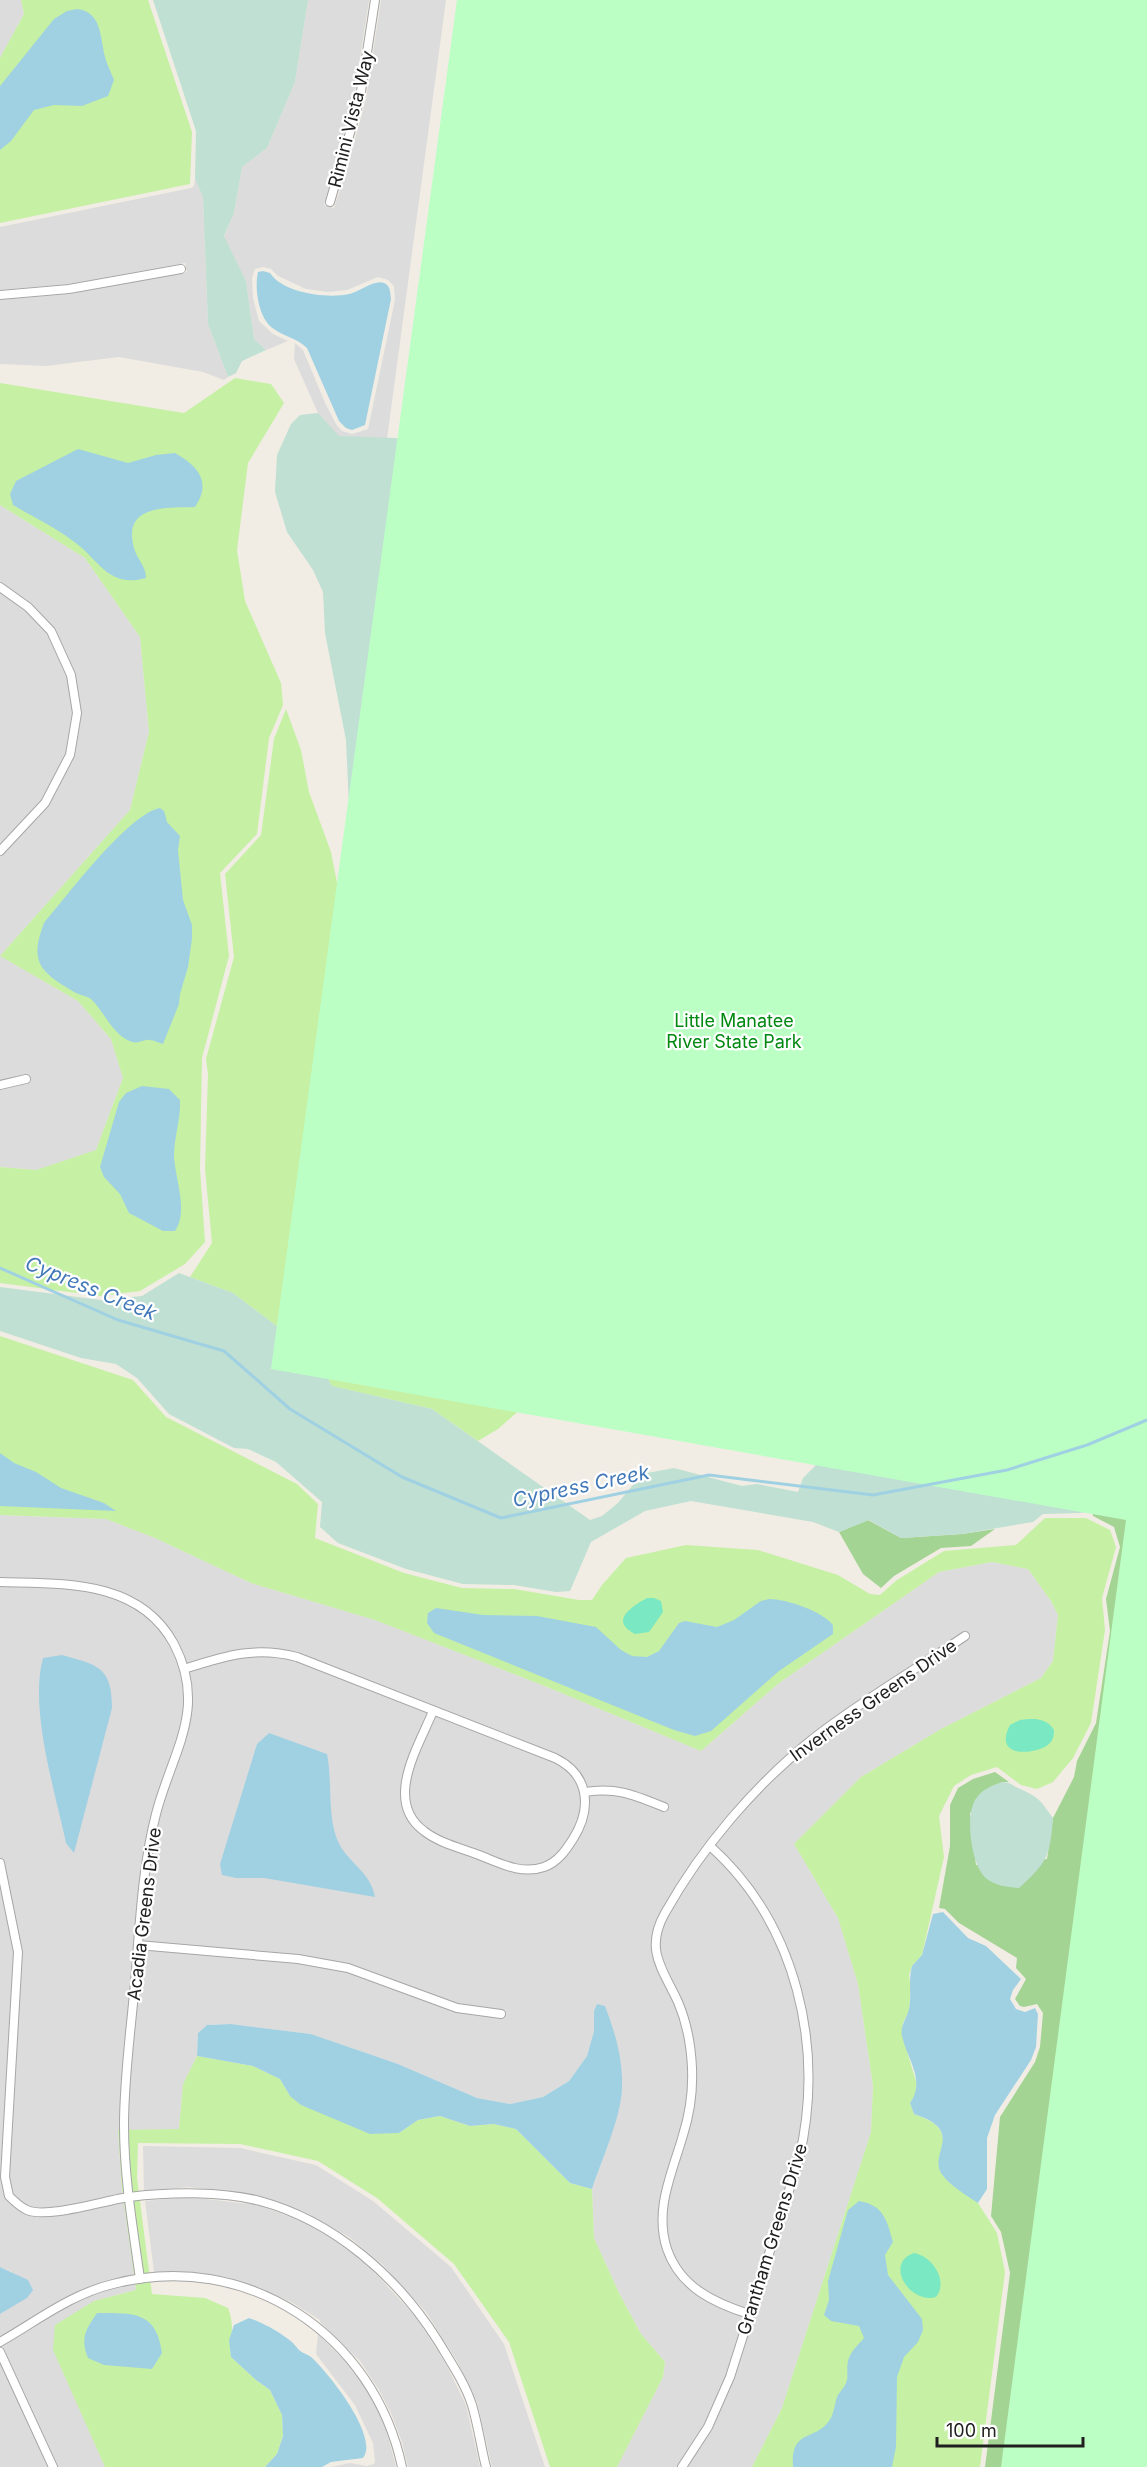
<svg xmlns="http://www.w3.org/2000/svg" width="1147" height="2467" viewBox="0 0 1147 2467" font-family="Inter,sans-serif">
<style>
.residential{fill:#dddcdc}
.grass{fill:#c6f0a4}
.forest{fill:#a4d494}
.wetland{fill:#bfe0d2}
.park{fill:#bcffc5}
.pitch{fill:#7ae8c2}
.water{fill:#a0d1e3}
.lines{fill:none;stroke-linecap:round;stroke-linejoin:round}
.stream{stroke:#a0d1e3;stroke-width:3}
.street-casing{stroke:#a6a6a6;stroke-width:10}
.street{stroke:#fff;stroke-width:8}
.labels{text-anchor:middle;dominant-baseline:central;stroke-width:4.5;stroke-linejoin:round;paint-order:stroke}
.street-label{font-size:18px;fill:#1f1f1f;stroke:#fff}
.park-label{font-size:18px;fill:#008911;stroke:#fff}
.water-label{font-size:20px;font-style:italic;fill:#4178b9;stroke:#fff}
</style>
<rect width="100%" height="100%" fill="#f1ede4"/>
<g class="residential">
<polygon points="0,0 21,0 24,14 0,58"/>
<polygon points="308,0 369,0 354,97 324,205 334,208 346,172 366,99 381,0 446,0 387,439 338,436 318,413 294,359 295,343 303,350 326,405 336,424 342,431 352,434 368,429 395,300 394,286 388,280 378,277 347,290 328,292 306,289 278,276 271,269 263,267 255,269 252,278 253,298 259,321 273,334 288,341 266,350 254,339 246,281 224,237 234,213 242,167 267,148 295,82"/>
<polygon points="195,179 203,197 208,324 228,377 224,380 203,372 119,357 46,366 0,364 0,300 70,294 187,272 185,263 68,284 0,290 0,227 191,188 194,186"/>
<polygon points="0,505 85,558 140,637 149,732 130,810 0,956 78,1001 111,1039 123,1078 96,1150 36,1170 0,1167"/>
<polygon points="0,1515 106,1519 155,1538 251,1583 375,1620 547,1687 701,1751 779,1683 939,1572 992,1562 1028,1569 1051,1601 1058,1615 1053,1661 1041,1678 941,1729 861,1777 794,1844 838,1918 858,1984 873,2086 871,2132 782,2408 752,2467 617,2467 663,2377 665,2362 641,2334 619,2293 594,2238 592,2189 612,2133 622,2088 594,2011 594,2031 587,2056 569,2081 543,2097 510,2104 477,2098 398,2064 311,2034 231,2024 207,2025 198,2033 197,2056 183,2084 179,2129 118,2131 122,2189 136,2290 94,2301 81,2412 105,2467 0,2467 0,2314 26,2298 12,2272 0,2267"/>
<polygon points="143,2146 240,2148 316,2165 373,2201 451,2267 504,2344 545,2467 492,2467 477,2402 457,2361 426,2312 383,2265 349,2237 305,2212 260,2196 189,2187 144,2191"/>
<polygon points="189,2197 258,2205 301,2221 343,2245 375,2273 417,2318 447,2366 466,2405 480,2467 408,2467 402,2442 391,2413 379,2390 360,2361 320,2322 320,2320 291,2302 261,2288 227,2277 191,2272 154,2272 145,2201"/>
<polygon points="318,2334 351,2367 370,2394 386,2429 396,2467 331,2467 350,2463 367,2466 374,2464 375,2461 373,2443 355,2405 316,2354"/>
</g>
<g class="grass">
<polygon points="21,0 148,0 192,132 190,184 0,223 0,58 24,14"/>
<polygon points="235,378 271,384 284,403 248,463 237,550 245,601 281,683 283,705 269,738 257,834 220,873 229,956 202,1058 200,1169 205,1242 185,1264 140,1291 100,1296 0,1283 0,1167 36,1170 96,1150 123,1078 111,1039 78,1001 0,956 130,810 149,732 140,637 85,558 0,505 0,383 184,413"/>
<polygon points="286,709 301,750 309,792 331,852 344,919 529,1402 498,1429 478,1441 432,1409 332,1386 307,1341 278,1327 233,1293 190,1277 212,1243 205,1169 208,1074 206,1059 234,957 225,874 261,835 274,739"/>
<path d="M0 1336 133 1380 166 1417 297 1484 318 1504 315 1538 404 1573 462 1588 514 1589 579 1600H592L602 1585 626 1558 686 1545 758 1550 838 1575 870 1594 880 1595 897 1580 944 1551 1016 1545 1045 1518H1086L1110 1530 1116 1547 1102 1598 1105 1630 1091 1723 1073 1758 1053 1782 1037 1789 1021 1785 997 1767 971 1775 954 1786 939 1816 944 1857 922 1955 912 1966 909 1975 911 1988 909 2011 903 2023 902 2034 917 2085 915 2095 910 2103 914 2114C945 2125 947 2134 939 2164L956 2187 978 2203 997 2233 1005 2272 980 2467H752L782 2408 871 2132 873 2086 858 1984 838 1918 794 1844 861 1777 941 1729 1041 1678 1053 1661 1058 1615 1051 1601 1028 1569 992 1562 939 1572 779 1683 701 1751 547 1687 375 1620 251 1583 155 1538 106 1519 0 1515Z"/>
<path d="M197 2056 253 2066 280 2079 290 2096 399 2133 418 2120 440 2116 470 2126 494 2124 516 2129 570 2183 592 2189 594 2238 619 2293 641 2334 665 2362 663 2377 617 2467H550L509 2342 454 2264 377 2198 318 2161 240 2144 138 2143 137 2178 152 2294 205 2298 228 2308C236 2329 229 2335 231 2357L256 2380 270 2390 282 2415 283 2435 277 2454 265 2467H105L53 2350 55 2325 94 2301 136 2290 122 2189 118 2130 179 2129 183 2084Z"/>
</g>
<g class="forest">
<polygon points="1147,1498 1147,2467 985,2467 1010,2273 1001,2232 991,2216 1000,2117 1035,2062 1040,2047 1043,2013 1037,2004 1024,2007 1020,2006 1015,1999 1026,1979 1016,1968 1017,1958 959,1923 945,1909 939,1908 950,1846 950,1805 958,1788 973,1779 995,1772 1009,1782 1002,1782 970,1813 976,1865 1047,1859 1053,1818 1074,1777 1077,1761 1096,1723 1110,1631 1106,1599 1120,1547 1114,1527 1093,1516 1092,1511"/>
<polygon points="868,1520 901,1538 962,1534 995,1529 971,1546 941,1548 894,1576 881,1588 863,1574 839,1532"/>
</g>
<g class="wetland">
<polygon points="153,0 308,0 295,82 267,148 242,167 234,213 224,236 246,281 254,339 266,350 242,361 236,373 228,377 208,324 203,197 195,179 196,131"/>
<polygon points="318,413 339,436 422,439 349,806 346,740 325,633 323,592 313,570 287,532 275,492 277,455 291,424 300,415"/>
<polygon points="179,1273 233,1293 278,1327 307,1341 332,1386 432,1409 590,1520 602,1516 618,1503 642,1474 674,1468 742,1486 757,1484 798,1492 803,1478 818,1463 1106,1508 1080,1513 1043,1514 1033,1522 962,1534 901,1538 869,1520 839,1532 813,1522 691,1501 645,1511 591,1542 570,1591 556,1592 514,1585 463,1584 406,1569 338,1543 320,1527 322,1502 276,1462 248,1449 234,1448 169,1414 137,1378 116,1364 81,1358 0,1331 0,1287 101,1300 142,1296"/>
<path d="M1002 1782C1011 1782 1013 1786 1020 1789 1040 1798 1040 1800 1053 1818 1050 1856 1047 1863 1019 1888 1008 1887 996 1886 987 1879 971 1866 965 1817 975 1800 982 1789 991 1786 1002 1782Z"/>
</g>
<polygon class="park" points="457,0 1147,0 1147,2467 1001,2467 1126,1520 271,1369"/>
<g class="pitch">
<path d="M647 1598H654L661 1601 663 1612 649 1632 635 1634C609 1621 631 1607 647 1598Z"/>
<path d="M1020 1720C1033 1718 1047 1718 1054 1730 1054 1736 1053 1740 1049 1744 1036 1755 992 1759 1010 1725Z"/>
<path d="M914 2253C932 2256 949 2281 936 2297 911 2305 883 2264 914 2253Z"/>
</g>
<g class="water">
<path d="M77 9C102 12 100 37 105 57 107 65 111 72 114 80L108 96 82 106 54 105 34 110 11 141 0 150V86L54 19 67 11Z"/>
<path d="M263 271 270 273C283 293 327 299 349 294 359 292 375 279 384 283 391 286 390 293 391 299L365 425 352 430 346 428 339 421 307 348C297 338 285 337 274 329 259 320 254 289 258 272Z"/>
<path d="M78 449 128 463 156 455 175 453C198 466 212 482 195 507 167 508 122 504 134 548 137 559 146 566 146 578 108 589 99 559 73 541 55 527 33 517 13 505L10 494 16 481Z"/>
<path d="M160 808 164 811 167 822 180 836 178 850 183 900 192 925V939L188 967 180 994 179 1004 163 1044C159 1043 154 1040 150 1040 144 1039 139 1044 132 1042 112 1035 105 1012 91 999 87 996 79 995 74 992 40 972 29 962 44 923 67 896 128 814 160 808Z"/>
<path d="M142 1086 169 1089 180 1100C181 1119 174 1137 174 1156 175 1179 189 1212 175 1231H163L129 1213 120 1194 104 1177 100 1167 119 1102 126 1093Z"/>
<polygon points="0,1453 14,1463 36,1472 61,1488 104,1503 116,1511 0,1506"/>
<path d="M769 1599C786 1599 822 1611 833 1625V1634L779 1671 711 1731 695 1736 674 1730 434 1633 427 1623 428 1613 436 1608 483 1615 537 1616 596 1627 621 1650 632 1656 647 1657 659 1651 679 1623 685 1621 717 1627 734 1620 761 1601Z"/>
<path d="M62 1655C97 1665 112 1666 112 1708L74 1853 66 1843C55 1791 29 1709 43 1658Z"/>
<path d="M269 1733 327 1754C333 1782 326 1822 341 1847 353 1866 371 1874 375 1897L264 1878H236L222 1875 220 1864 257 1744Z"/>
<path d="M943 1912 968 1938 986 1946 1021 1979 1013 1990 1010 1999 1016 2009 1025 2012 1035 2008 1038 2014 1036 2047 1031 2060 995 2115 987 2138V2189L978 2203C966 2195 949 2185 941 2173 929 2152 966 2131 914 2114L910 2103C926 2080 907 2059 902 2036 900 2025 907 2018 909 2009 912 1994 908 1980 912 1966L922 1955 933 1914Z"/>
<path d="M597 2004 605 2006C615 2032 623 2059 622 2087 622 2115 601 2162 592 2189L570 2183 516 2129 494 2124 470 2126 440 2116 418 2120 399 2133 370 2134 301 2105 290 2096 280 2079 253 2066 197 2056 198 2033 207 2025 231 2024 311 2034 398 2064 477 2098 510 2104 543 2097 569 2081 587 2056 594 2031V2011Z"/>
<path d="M859 2201C884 2205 887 2221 893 2242L885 2255 888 2275 922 2319 923 2330 918 2342 904 2357 897 2377 896 2447 892 2467H793C790 2429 815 2441 829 2421 835 2413 834 2403 838 2395 840 2391 844 2388 846 2383 849 2376 846 2368 848 2361 850 2352 858 2345 864 2338L859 2326 831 2321 824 2315 829 2300 828 2281 848 2210Z"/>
<polygon points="0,2267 28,2280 33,2290 27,2298 0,2314"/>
<path d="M97 2313C134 2313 156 2311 162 2353L152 2369 104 2365 88 2358C80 2338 86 2329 97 2313Z"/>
<path d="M249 2318C264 2323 281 2333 293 2343 295 2345 297 2348 299 2350 302 2353 307 2354 311 2357 328 2372 380 2437 363 2458L331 2462 322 2467H265L277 2454 283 2436 282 2415 270 2390 256 2380 231 2357 229 2340 234 2325Z"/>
</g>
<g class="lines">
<polyline class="stream" points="0,1268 118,1320 224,1351 290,1409 402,1477 501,1518 709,1475 873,1495 1007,1470 1087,1445 1147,1420"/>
<defs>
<g id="street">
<polyline points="330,202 360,98 375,0"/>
<polyline points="0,295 69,289 181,269"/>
<polyline points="0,587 28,607 51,631 71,675 77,713 70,755 45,803 0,851"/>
<polyline points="0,1085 26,1079"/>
<path d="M0 1582C63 1584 139 1579 174 1644 208 1709 172 1752 156 1814 143 1864 140 1919 136 1971 132 2022 124 2074 124 2125 124 2177 133 2228 140 2279"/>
<path d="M184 1669C225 1656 254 1646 297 1657L555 1758C590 1775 592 1809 573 1839 566 1850 558 1862 544 1867 521 1875 500 1863 479 1855 461 1848 439 1843 424 1831 383 1801 419 1746 433 1711"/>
<path d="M585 1792C617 1787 634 1795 664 1807"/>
<path d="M0 1863 18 1952 5 2177 9 2196C14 2201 20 2207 27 2210 47 2219 106 2200 129 2197 169 2192 222 2191 260 2201 334 2221 398 2277 438 2341 450 2361 465 2383 472 2405 478 2425 481 2447 486 2467"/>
<polyline points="138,1945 298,1959 348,1968 457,2008 501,2014"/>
<path d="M749 2314C714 2303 680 2287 667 2249 654 2209 672 2174 683 2135 690 2113 693 2091 692 2068 691 2045 687 2023 678 2002 663 1969 644 1950 665 1913 702 1847 755 1785 814 1738 861 1701 915 1670 965 1636"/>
<path d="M0 2342C37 2321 71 2294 113 2284 247 2249 374 2335 402 2467"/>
<polyline points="0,2352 53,2467"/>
<path d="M682 2467 708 2427 730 2377 799 2159C825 2047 797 1924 710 1846"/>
</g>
</defs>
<use href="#street" class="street-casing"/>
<use href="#street" class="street"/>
</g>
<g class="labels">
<g class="street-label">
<text transform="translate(351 119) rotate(-76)">Rimini Vista Way</text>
<text transform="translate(873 1700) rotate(-35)">Inverness Greens Drive</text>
<text transform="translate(144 1914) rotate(-83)">Acadia Greens Drive</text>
<text transform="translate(772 2239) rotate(-73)">Grantham Greens Drive</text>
</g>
<g class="park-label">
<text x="734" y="1020">Little Manatee<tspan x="734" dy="21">River State Park</tspan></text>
</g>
<g class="water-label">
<text transform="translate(91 1288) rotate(22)">Cypress Creek</text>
<text transform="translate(581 1486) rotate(-12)">Cypress Creek</text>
</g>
</g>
<path d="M937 2437v9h146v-9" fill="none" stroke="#1f1f1f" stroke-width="3"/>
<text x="946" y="2437" font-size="18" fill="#1f1f1f" stroke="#ffffff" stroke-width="4.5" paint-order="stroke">100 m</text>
</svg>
